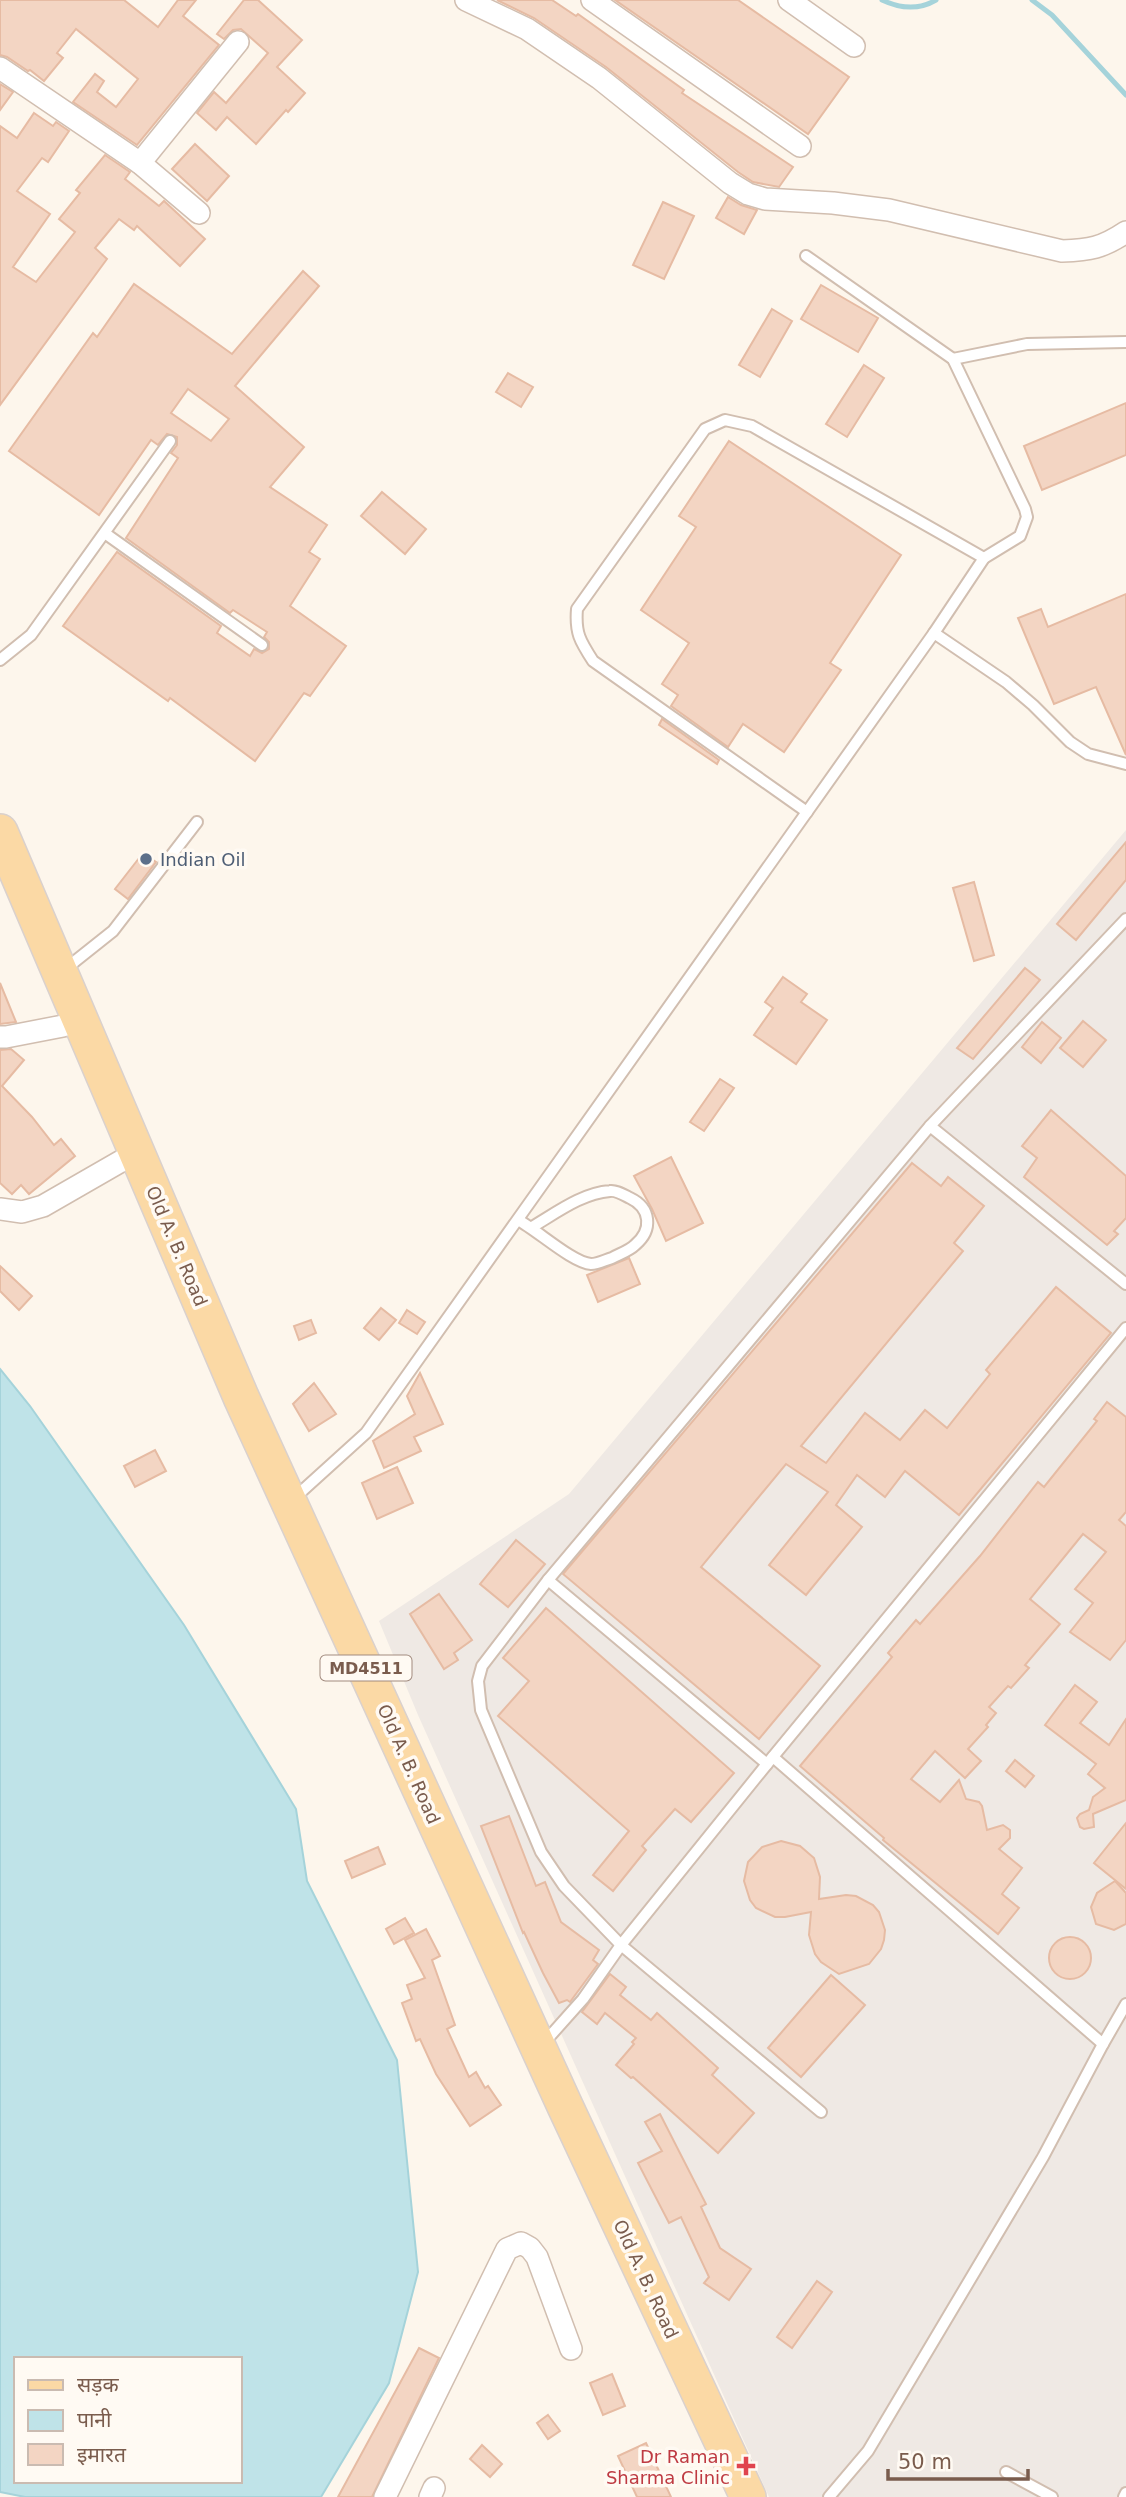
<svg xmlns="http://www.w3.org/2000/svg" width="1126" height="2497" viewBox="0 0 1126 2497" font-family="'DejaVu Sans','Noto Sans Devanagari',sans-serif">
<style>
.industrial{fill:#efe9e4}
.water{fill:#bfe3e8;stroke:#a5d3da;stroke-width:2;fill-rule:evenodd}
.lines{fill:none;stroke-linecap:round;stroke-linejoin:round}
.stream{stroke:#a5d3da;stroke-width:5}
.building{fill:#f3d5c3;stroke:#e6bba3;stroke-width:2;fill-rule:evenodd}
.service-casing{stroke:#d1beb0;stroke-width:14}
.minor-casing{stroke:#d1beb0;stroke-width:24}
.primary-casing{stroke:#dad1cd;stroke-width:38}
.service{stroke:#fff;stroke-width:10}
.minor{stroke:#fff;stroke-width:21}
.primary{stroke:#fbd9a5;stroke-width:35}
.service-dot{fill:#5c6f8a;stroke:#fffaf3;stroke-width:2.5}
.health-dot{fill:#e0444e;stroke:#fffaf3;stroke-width:2.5}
.labels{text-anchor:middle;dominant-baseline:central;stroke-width:7;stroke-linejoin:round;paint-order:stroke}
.shield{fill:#fffaf3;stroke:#a28b7f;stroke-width:2}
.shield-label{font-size:16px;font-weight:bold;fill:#7a5c4d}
.service-label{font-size:18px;fill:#4e5e75;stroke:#fffaf3;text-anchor:start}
.street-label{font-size:18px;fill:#7a5c4d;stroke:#fffaf3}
.health-label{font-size:18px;fill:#be3a42;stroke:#fffaf3;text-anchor:end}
</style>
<rect width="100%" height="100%" fill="#fdf6ec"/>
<polygon class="industrial" points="1126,830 1126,2497 769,2497 418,1715 379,1621 569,1494"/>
<path class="water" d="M0 1369 30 1406 184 1625 296 1809 307 1881 397 2060 418 2272 389 2383 321 2497H25L0 2492ZM16 2359H240V2481H16Z"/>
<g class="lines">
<g class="stream">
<path d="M882 0C901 9 919 10 936 0"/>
<polyline points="1032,0 1052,15 1126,95"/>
</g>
</g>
<g class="building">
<polygon points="0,0 124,0 158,27 178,0 196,0 183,16 219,45 137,145 73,102 95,74 104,81 97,92 116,107 138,79 76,29 57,53 63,58 44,81 30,70 28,71 7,57 0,55"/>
<polygon points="244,0 258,0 302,40 277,67 305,93 288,112 286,110 256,144 227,117 216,130 197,113 214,92 226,103 268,53 241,29 233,30 224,39 217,34"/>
<polygon points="497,0 552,0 576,16 578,14 684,90 682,93 793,167 779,187 753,182 738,172 606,67 534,18"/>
<polygon points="615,0 738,0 849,77 808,134"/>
<polygon points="0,84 13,92 0,110"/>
<polygon points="34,113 53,126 56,122 69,131 48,162 42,158 17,191 50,214 13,267 36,282 75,232 59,219 80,193 76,190 105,155 130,172 125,179 159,206 164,201 205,239 180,266 137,226 134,230 119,219 95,248 107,259 0,405 0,126 17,138"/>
<polygon points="195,144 229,176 207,201 172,169"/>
<polygon points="728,197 741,205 757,210 744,234 716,218"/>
<polygon points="663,202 694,216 664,279 633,265"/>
<path d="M303 271 319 286 235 386 304 447 270 487 327 525 309 552 320 559 290 606 346 646 310 696 304 693 255 761 170 698 168 701 63 626 117 552 221 626 217 633 250 656 254 649 262 653 269 649V642L264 637 267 632 233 610 230 613 126 538 178 458 171 453 177 445V437L167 434 158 445 151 440 99 515 9 451 93 333 97 337 134 284 232 354ZM188 389 229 419 211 441 171 413Z"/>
<polygon points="821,285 878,318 858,352 801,319"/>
<polygon points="772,309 792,321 760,377 739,365"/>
<polygon points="864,365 884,378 847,437 826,424"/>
<polygon points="508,373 533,387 521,407 496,392"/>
<polygon points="1126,403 1126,455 1042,490 1024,446"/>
<polygon points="729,441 901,555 830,663 841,670 784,752 743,724 728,747 671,706 678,695 662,684 689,643 641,610 696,527 679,516"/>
<polygon points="382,492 426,529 405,554 361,516"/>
<polygon points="1126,594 1126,755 1096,687 1054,704 1018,618 1041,609 1048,627"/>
<polygon points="662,719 719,760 717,764 659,725"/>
<polygon points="1126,842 1126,880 1076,940 1057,924"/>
<polygon points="143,853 156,862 128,899 115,889"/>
<polygon points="974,882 994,955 974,961 953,888"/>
<polygon points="1025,968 1040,980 973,1059 957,1048"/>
<polygon points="783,977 807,994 801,1002 827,1020 796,1064 754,1035 773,1008 765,1002"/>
<polygon points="0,983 16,1022 0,1024"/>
<polygon points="1083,1021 1106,1040 1083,1067 1060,1048"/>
<polygon points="1042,1022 1061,1038 1041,1063 1022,1047"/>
<polygon points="11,1049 24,1060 2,1086 32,1117 54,1145 61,1139 75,1156 29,1194 21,1185 12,1194 0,1183 0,1050"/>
<polygon points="720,1079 734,1088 704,1131 690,1122"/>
<polygon points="1051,1110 1126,1176 1126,1218 1114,1231 1118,1234 1107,1245 1024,1177 1037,1158 1022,1146"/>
<polygon points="671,1157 703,1223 666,1241 652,1209 634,1176"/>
<polygon points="912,1163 941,1186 948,1177 984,1206 954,1243 963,1251 801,1446 826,1463 865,1413 900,1440 925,1410 947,1428 990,1374 986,1370 1056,1287 1111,1333 959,1515 905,1471 885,1497 857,1475 836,1505 862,1527 806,1595 769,1565 828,1492 786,1464 701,1567 820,1666 759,1739 563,1574"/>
<polygon points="629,1258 640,1284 598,1302 587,1275"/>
<polygon points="0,1266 32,1296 19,1310 0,1291"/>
<polygon points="381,1308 396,1320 379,1340 364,1328"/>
<polygon points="407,1310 425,1322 417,1334 399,1323"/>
<polygon points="311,1320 316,1333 299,1340 294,1326"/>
<polygon points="420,1373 443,1424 414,1437 421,1451 384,1468 373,1441 415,1414 407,1396"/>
<polygon points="314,1383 336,1414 309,1431 293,1404"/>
<polygon points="1107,1402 1126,1417 1126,1512 1119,1520 1126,1526 1126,1640 1110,1660 1070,1632 1093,1603 1075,1589 1106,1552 1083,1534 1030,1599 1060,1624 1025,1665 1029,1668 1011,1688 1008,1686 989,1707 996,1713 986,1725 988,1727 968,1749 981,1761 965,1778 935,1751 911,1779 940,1802 959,1780 966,1799 979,1802 982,1806 987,1830 1003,1825 1010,1830 1010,1838 999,1849 1022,1868 1002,1894 1019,1908 998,1934 883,1840 884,1838 800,1766 892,1657 888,1653 916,1620 920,1624 980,1556 1038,1482 1044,1487 1097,1421 1094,1419"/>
<polygon points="155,1450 166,1471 135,1487 124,1466"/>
<polygon points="397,1467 413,1503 377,1519 362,1483"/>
<polygon points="516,1540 545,1564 508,1607 480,1584"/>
<polygon points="439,1594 472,1640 454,1653 458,1660 444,1669 410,1614"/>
<polygon points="546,1608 734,1773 691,1822 675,1809 642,1846 646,1850 613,1891 593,1875 629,1831 498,1716 529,1681 503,1658"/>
<polygon points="1075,1685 1097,1702 1080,1723 1109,1745 1126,1719 1126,1800 1093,1814 1094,1827 1084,1829 1080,1827 1077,1818 1080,1814 1089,1810 1093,1797 1105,1788 1088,1774 1096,1764 1045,1725"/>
<polygon points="1015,1760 1034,1776 1025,1787 1006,1771"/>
<polygon points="509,1816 536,1886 545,1882 561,1922 599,1950 593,1960 598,1964 570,2002 567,2000 559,2003 543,1973 524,1932 523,1933 481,1826"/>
<polygon points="1126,1823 1126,1889 1094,1863"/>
<polygon points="781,1841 800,1846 814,1858 820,1877 819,1899 846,1895 856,1896 873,1905 879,1912 885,1930 884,1940 881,1949 869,1964 839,1974 821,1962 815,1954 809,1935 811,1912 785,1917 775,1917 756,1908 750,1900 744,1881 748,1862 762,1847"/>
<polygon points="378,1847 385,1864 352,1878 345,1861"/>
<polygon points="1115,1881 1126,1893 1126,1924 1114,1930 1096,1924 1091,1907 1097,1893"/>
<polygon points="405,1918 414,1933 394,1944 386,1929"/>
<polygon points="426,1929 440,1956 432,1960 455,2025 447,2029 469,2077 476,2072 485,2088 488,2086 501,2105 470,2126 436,2074 420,2039 416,2041 402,2003 412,1999 407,1985 425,1978 405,1940"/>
<circle cx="1070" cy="1958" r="21"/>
<polygon points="610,1974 626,1987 620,1995 651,2020 657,2013 718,2068 712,2075 754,2113 718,2153 633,2077 631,2078 616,2065 634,2044 632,2042 636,2038 605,2013 597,2024 582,2012"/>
<polygon points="831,1975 865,2005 801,2077 768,2048"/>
<polygon points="660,2114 706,2204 701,2207 720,2248 751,2269 729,2300 704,2283 709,2277 681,2217 669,2223 638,2163 662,2151 645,2122"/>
<polygon points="817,2281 832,2292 792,2348 777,2337"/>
<polygon points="419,2348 439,2358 372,2497 338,2497"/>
<polygon points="612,2374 625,2406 603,2415 590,2383"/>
<polygon points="548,2415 560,2431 548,2439 537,2423"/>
<polygon points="646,2443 671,2497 637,2497 618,2456"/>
<polygon points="482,2445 502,2464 490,2477 470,2459"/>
</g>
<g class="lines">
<defs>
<g id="service">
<polyline points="953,359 1027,344 1126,342"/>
<polyline points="106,534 262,645"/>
<polyline points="934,633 1006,682 1033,705 1070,742 1088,754 1126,764"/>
<polyline points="0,660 31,635 170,441"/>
<path d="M807 812 593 661C580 641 575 633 577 609L705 429 725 420 752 426 984 558"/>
<polyline points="64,970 113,931 197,822"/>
<polyline points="930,1126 1126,919"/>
<path d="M518 1220C537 1230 573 1263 591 1264 598 1264 605 1260 612 1258 619 1254 629 1251 635 1245 653 1230 651 1208 630 1198 624 1195 616 1190 610 1191 582 1193 556 1213 532 1227"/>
<polyline points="292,1500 366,1433 934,633 984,558 1020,536 1027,517 1025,509 953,359 806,256"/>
<polyline points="548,1580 482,1666 478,1681 481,1710 541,1852 564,1886 621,1945 821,2112"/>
<polyline points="773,1757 1103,2044 1126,2004"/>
<polyline points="767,1764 548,1580 930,1126 1126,1284"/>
<polyline points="542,2045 583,1999 621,1945 767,1764 1126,1328"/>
<polyline points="1006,2472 1052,2497"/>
<polyline points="829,2497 868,2451 1043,2157 1103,2044"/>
<polyline points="1124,2497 1126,2493"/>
</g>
<g id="minor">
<path d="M466 0 527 29 599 78 730 183 748 194 765 199 833 203 889 210 1062 251C1090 250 1102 248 1126 232"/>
<polyline points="592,0 800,146"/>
<polyline points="789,0 854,46"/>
<polyline points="0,68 140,163 199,213"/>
<polyline points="140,163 238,42"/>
<polyline points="0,1037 6,1037 63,1026"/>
<polyline points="0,1209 22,1212 43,1206 123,1160"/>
<polyline points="385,2497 507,2249 521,2243 530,2248 537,2257 571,2349"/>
<polyline points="430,2497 434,2488"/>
</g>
<polyline id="primary" points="0,832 241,1397 565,2106 748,2497"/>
</defs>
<use href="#service" class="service-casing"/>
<use href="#minor" class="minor-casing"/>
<use href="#primary" class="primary-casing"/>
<use href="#service" class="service"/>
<use href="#minor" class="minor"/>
<use href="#primary" class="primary"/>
</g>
<circle class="service-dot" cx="146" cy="859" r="7"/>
<path class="health-dot" d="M742.5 2455.5h7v7h7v7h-7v7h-7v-7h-7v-7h7z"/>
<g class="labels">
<rect class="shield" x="320.5" y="1655.5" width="91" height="25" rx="5"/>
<g class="shield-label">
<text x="366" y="1668">MD4511</text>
</g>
<g class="service-label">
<text x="160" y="859">Indian Oil</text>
</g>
<g class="street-label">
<text transform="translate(177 1246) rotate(67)">Old A. B. Road</text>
<text transform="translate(409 1764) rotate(66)">Old A. B. Road</text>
<text transform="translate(646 2279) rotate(65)">Old A. B. Road</text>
</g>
<g class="health-label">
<text x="730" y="2456">Dr Raman<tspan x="730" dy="21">Sharma Clinic</tspan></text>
</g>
</g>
<rect x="14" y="2357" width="228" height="126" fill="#fffaf3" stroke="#cabbb1" stroke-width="2"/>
<rect x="28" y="2380" width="35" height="10" fill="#fbd9a5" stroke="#cabbb1" stroke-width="2"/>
<text x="77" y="2392" font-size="21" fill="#7a5c4d">सड़क</text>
<rect x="28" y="2410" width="35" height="21" fill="#bfe3e8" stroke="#cabbb1" stroke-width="2"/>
<text x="77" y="2427" font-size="21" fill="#7a5c4d">पानी</text>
<rect x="28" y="2444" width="35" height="21" fill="#f3d5c3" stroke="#cabbb1" stroke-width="2"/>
<text x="77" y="2462" font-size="21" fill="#7a5c4d">इमारत</text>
<path d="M888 2469v10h140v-10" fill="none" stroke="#7a5c4d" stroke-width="3.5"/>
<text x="898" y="2469" font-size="21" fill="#7a5c4d" stroke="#fffaf3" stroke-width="5" paint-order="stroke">50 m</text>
</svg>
